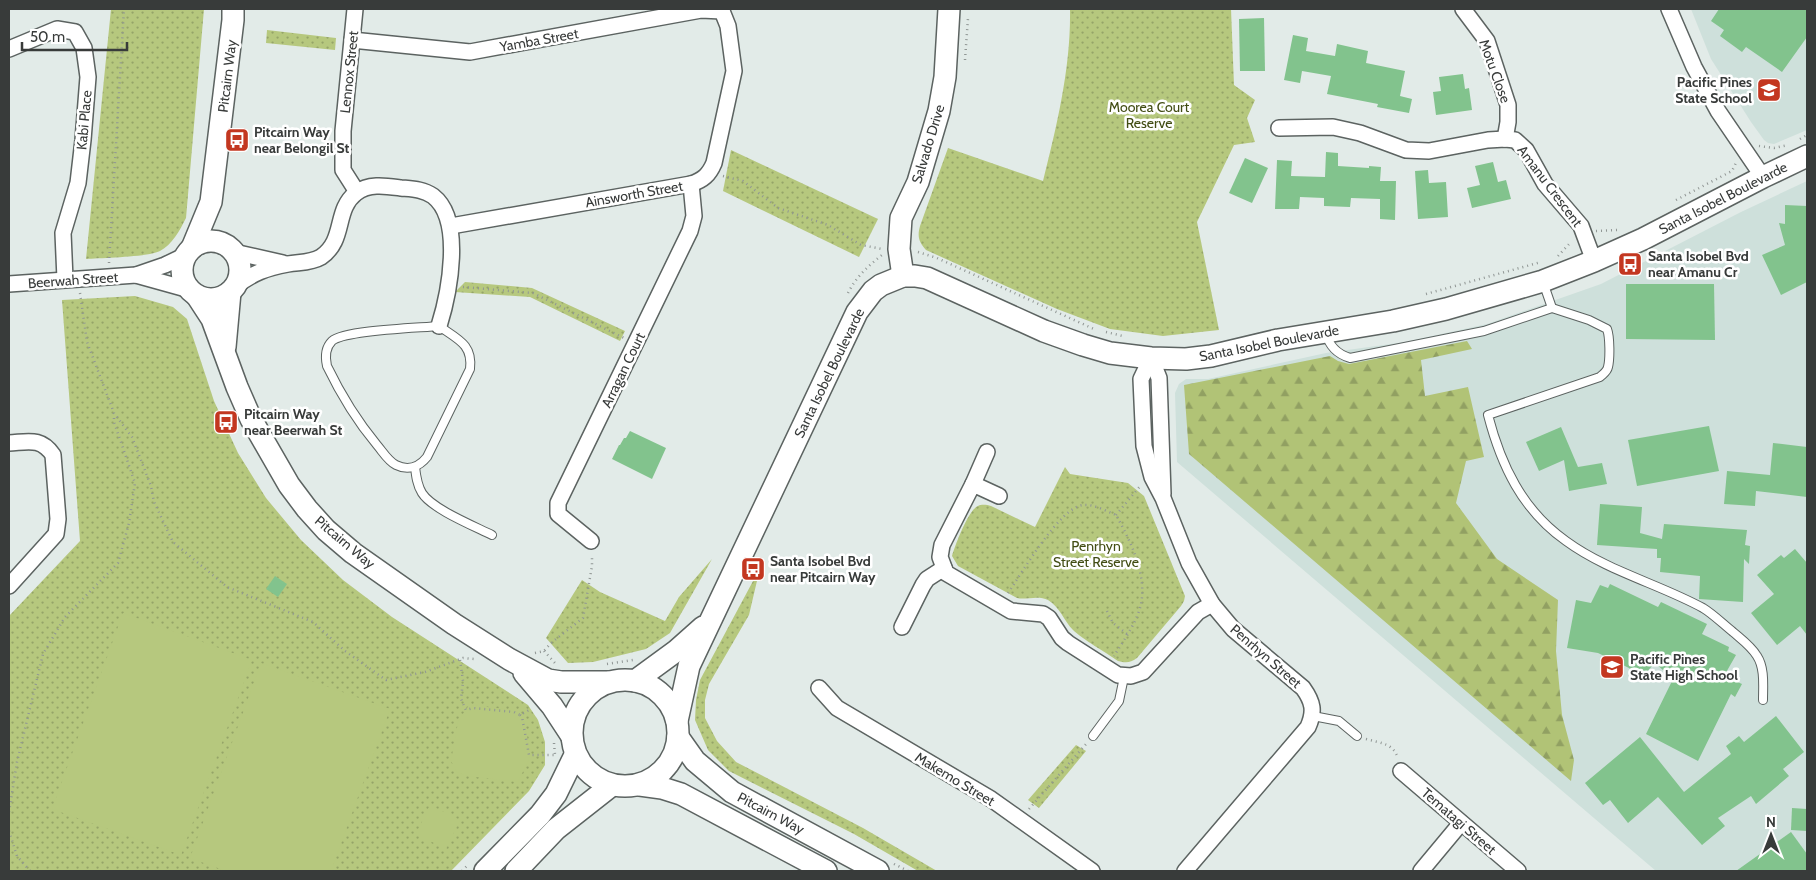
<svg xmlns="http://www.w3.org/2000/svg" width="1816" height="880" viewBox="0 0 1816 880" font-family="Cabin,sans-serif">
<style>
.built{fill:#cee0db}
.forest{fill:url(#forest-firs)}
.park{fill:url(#park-dots)}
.garden{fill:#b6c87e}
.building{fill:#82c38d}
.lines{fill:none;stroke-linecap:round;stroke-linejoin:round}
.lane-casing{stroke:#5c6361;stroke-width:10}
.street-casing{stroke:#5c6361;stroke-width:18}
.secondary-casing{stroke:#5c6361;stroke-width:24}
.path{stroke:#909694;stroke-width:2.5;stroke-dasharray:1 4;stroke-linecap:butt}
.lane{stroke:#fff;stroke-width:8}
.street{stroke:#fff;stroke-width:15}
.secondary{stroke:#fff;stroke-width:21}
.labels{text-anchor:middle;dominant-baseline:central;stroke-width:5;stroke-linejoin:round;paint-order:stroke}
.street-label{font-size:14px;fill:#383b3a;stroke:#fff}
.poi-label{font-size:14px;font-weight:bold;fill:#383b3a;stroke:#fff;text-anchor:start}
.park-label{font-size:14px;fill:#424d14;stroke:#fff}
</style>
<defs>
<pattern id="forest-firs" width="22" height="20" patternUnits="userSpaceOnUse" patternTransform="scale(1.25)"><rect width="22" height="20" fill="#b1c376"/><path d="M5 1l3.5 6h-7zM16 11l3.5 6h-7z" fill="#91a062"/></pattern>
<pattern id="park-dots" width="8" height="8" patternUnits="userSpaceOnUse" patternTransform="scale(1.25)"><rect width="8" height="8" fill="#b6c87e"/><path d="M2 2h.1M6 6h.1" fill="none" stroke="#95a468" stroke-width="1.8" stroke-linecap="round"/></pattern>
</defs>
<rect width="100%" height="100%" fill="#e2ebe8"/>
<g class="built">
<polygon points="1691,9 1807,9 1807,130 1774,144 1768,143 1764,140 1751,122 1711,59"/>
<polygon points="1807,181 1807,871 1656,871 1177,462 1175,393 1179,384 1186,379 1208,379 1326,353 1405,342 1487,324 1601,284 1741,212"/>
</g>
<polygon class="forest" points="1467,341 1472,349 1421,360 1425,396 1468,387 1484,457 1466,461 1456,503 1497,559 1558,600 1556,651 1562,715 1574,760 1571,781 1189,454 1184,385 1330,356 1338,361 1349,364"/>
<g class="park">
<path d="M111 9H204L186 218C180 230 172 245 160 251 149 257 101 258 86 259Z"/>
<path d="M1070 9H1231L1234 85 1255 100 1247 118 1255 142 1234 145 1197 222 1219 330 1163 336 1110 329 1057 309 926 250C919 242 917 237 920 226L948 148 1043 181C1057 125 1071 67 1070 9Z"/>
<polygon points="267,30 336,38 335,50 266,43"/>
<polygon points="731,150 878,219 859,257 723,191"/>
<polygon points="465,282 532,288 625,331 620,341 530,297 455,292"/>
<polygon points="135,296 173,307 187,319 214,401 238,453 266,498 301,540 343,580 392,617 528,705 538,720 545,742 545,765 529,791 451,871 9,871 9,616 80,541 62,300"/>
<path d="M1065 467 1070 474 1128 483 1144 496 1185 596 1184 601 1181 606 1137 658C1130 663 1126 663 1118 661 1107 653 1082 639 1073 630 1064 621 1060 607 1048 600 1038 595 1027 600 1017 598L958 566 952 556C955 546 968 510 978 506 982 504 987 505 991 506L1035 527Z"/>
<polygon points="712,559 670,633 646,649 593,662 568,663 546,638 582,580 600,592 665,621 679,597"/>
<polygon points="760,568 749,615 709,684 705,700 705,718 717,741 736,762 863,828 937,871 918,871 854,834 729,771 708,750 695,720 696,700 700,680"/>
<polygon points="1076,745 1086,751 1039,808 1028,800"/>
</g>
<g class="garden">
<polygon points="123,613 252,660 181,855 52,809"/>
<polygon points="261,663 390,709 331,871 226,871 190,858"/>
<polygon points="469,705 514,710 523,718 530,750 529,759 518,782 467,776 457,772 451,761 458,722"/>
<polygon points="430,805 460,820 446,849 416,834"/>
</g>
<g class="building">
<polygon points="1719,9 1807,9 1807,37 1782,72 1746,47 1742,52 1720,36 1724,30 1711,21"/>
<polygon points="1264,18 1265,71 1240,71 1239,19"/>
<polygon points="1293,35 1308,38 1306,51 1335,56 1337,44 1368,51 1366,63 1405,71 1400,96 1412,99 1409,113 1377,107 1378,104 1327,94 1331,76 1302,71 1300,83 1284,80"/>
<polygon points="1463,74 1465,89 1469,88 1472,110 1436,115 1433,92 1441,91 1439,77"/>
<polygon points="1326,152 1338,153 1338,166 1369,168 1369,166 1381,167 1380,181 1396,181 1395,220 1380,219 1380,199 1351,198 1350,207 1324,206 1324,198 1300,197 1299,209 1275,209 1277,160 1292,161 1291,176 1325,177"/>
<polygon points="1245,158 1268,168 1252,203 1229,193"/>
<polygon points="1493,162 1498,182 1506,180 1511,199 1472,208 1467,188 1480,185 1475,166"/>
<polygon points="1428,170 1429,183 1446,182 1448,217 1418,219 1415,171"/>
<polygon points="1785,205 1807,206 1807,282 1781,295 1762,255 1785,245 1779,223 1785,224"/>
<polygon points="1626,284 1714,284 1715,340 1626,339"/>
<polygon points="1709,426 1719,471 1637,486 1628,440"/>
<polygon points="1561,427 1578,467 1602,463 1607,484 1569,491 1564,460 1539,471 1526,442"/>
<polygon points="630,431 666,448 652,479 612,459 619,445 620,445 624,438 626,438"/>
<polygon points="1773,443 1807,447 1807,497 1756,491 1755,506 1724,504 1727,471 1770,475"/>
<polygon points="1600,504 1642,507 1640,533 1662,539 1664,524 1747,530 1745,545 1750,546 1749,564 1744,559 1743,602 1699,599 1700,576 1660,572 1661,558 1657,558 1657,549 1597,545"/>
<polygon points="1795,549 1807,563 1807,635 1800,626 1777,645 1751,613 1774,594 1757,575 1781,555 1784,558"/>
<polygon points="275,576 287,584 278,597 266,589"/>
<polygon points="1610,584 1658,607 1661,602 1707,624 1702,634 1729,647 1728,651 1736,655 1724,676 1742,684 1735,697 1731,694 1698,761 1646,734 1673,679 1655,663 1640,679 1629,668 1598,653 1567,648 1576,600 1591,603 1600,585 1608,588"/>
<polygon points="1776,716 1804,752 1783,769 1789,776 1756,804 1751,796 1718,818 1725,826 1702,845 1658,797 1628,823 1610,800 1603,805 1585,783 1640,737 1684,792 1731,754 1726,746 1739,736 1744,742"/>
<polygon points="1792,808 1807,809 1807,831 1791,830"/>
<polygon points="1791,832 1807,854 1807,871 1736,871"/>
</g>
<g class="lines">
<defs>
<g id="lane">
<polyline points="1543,282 1552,308"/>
<path d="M439 326C457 339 473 344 470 369L427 457C419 467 408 471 396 465 388 461 383 452 377 445 357 421 341 395 327 366 325 357 325 348 332 341 345 330 418 328 439 326Z"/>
<path d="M1326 333C1329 346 1337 354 1350 358L1484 331 1552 308 1589 320 1607 329C1610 337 1610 359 1608 367 1607 372 1603 374 1600 377L1488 415C1501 465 1522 510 1566 541 1607 571 1659 584 1703 608 1713 614 1723 624 1733 632 1741 639 1751 646 1757 656 1765 668 1763 686 1763 700"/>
<path d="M415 467C416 476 417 485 422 493 432 509 474 526 492 535"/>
<polyline points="1313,716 1339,721 1357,736"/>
<polyline points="1093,736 1119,701 1124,677"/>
</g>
<g id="street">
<polyline points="355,9 343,131 343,170 357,192"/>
<polyline points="1463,9 1487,41 1508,105 1508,122 1505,139"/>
<polyline points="1669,9 1694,67 1718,111 1763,177"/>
<polyline points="352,40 470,52 701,10 722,11"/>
<polyline points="9,49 57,29 75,32 84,48 88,77 83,140 78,183 63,233 65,279"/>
<polyline points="1279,128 1333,127 1360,133 1406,150 1429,151 1488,140 1505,139 1515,140 1526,150 1545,184 1581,226 1594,261"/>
<path d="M451 226 691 184C703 180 709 175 714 163L734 71 728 26 722 11"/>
<polyline points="234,252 283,263"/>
<polyline points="136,275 190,290"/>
<polyline points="9,284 136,275 165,265 186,255"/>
<path d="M236 286C253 273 266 268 288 264 299 262 311 263 321 257 346 240 334 210 356 193 369 183 386 186 401 188 412 189 423 189 433 196 464 220 449 294 439 326"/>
<path d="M1151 358 1141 379 1144 446 1152 477 1163 498 1189 563 1212 604 1233 629 1303 688C1313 702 1315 711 1308 727L1185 871"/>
<polyline points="1151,358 1159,378 1163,494"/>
<path d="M9 443C28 442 41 437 53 455L58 519 56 534 9 586"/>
<polyline points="973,484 987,452"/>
<polyline points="999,496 973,484 942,545 940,557 946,573 1011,611 1043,614 1049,618 1062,638 1068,643 1118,675 1131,676 1143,672 1198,612 1212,604"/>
<polyline points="591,541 558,514 558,503 690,231 694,216 691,184"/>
<polyline points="902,627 923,585 927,579 944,568"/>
<polyline points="819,688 837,708 991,799 1092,871"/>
<polyline points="1401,771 1518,871"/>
<polyline points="1421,871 1461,823"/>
</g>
<g id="secondary">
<circle cx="211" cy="270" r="29"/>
<polyline points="192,248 211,202 233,20 233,9"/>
<polyline points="903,276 899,249 901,218 918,182 939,111 945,77 949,9"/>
<polyline points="197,296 212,319 237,387 251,419 289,485 307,509 326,530 353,553 454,624 509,659 548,680 561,682 608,682"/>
<polyline points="225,347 230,292"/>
<polyline points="524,673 552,706 571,735"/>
<circle cx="625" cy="733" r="53"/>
<polyline points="635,681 676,651 703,627"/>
<polyline points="677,721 689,666 857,312 873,291 881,285 903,276 915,276 927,278 1044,331 1083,345 1110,353 1151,358 1186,359 1211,356 1278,340 1393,321 1446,309 1543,281 1594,261 1643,239 1763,177 1807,156"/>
<polyline points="678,737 695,761 732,792 878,871"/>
<polyline points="640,785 662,788 681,794 826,871"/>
<polyline points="485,871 540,815 556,794 575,755"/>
<polyline points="516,871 556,829 612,785"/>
</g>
</defs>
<use href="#lane" class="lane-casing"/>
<use href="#street" class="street-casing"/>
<use href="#secondary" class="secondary-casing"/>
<g class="path">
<polyline points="965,60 968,18"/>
<polyline points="1800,139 1807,135"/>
<polyline points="1759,146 1774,148 1788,145"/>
<polyline points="723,176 743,181 778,208 828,225 861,245 882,249"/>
<polyline points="1676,200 1732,171 1736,163"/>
<polyline points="1596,231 1618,230"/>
<polyline points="918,252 937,258 1094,329"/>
<polyline points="1558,256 1571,242"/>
<polyline points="109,263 124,9"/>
<polyline points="463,287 533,293 624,338"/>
<polyline points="80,293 87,342 114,413 132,437 151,486 154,502 173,542 227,587 313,622 345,651 386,680 425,672 463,658 474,659"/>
<path d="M848 293C856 277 868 266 882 255"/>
<polyline points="1426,294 1541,262"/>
<polyline points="1106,332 1123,336"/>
<polyline points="1116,515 1141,485"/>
<path d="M1008 593C1022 573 1060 507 1083 505 1094 504 1106 511 1116 515 1130 540 1147 574 1141 604 1137 622 1124 640 1114 656"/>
<polyline points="1107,611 1113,623 1127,634"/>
<polyline points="544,651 555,663"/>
<polyline points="535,653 544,651 551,643 583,618 592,566 592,555"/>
<polyline points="460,660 463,681 461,699 466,710 473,708 514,712 520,715 531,709"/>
<polyline points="607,664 633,660"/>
<polyline points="520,715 522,717 529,755 555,755"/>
<path d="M1366 739C1380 743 1393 743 1398 758"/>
<polyline points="554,743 555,755"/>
<polyline points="1029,809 1087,743"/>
<polyline points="9,812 17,762 43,654 65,617 118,563 129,523 135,483 114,422 114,415"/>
<polyline points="9,831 17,856 30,871"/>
<polyline points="894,864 908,871"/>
<polyline points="462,871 468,865"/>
</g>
<use href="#lane" class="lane"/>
<use href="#street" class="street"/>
<use href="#secondary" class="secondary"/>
</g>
<defs>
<symbol id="school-square" viewBox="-11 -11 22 22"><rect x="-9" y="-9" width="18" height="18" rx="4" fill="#c33720" stroke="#fff"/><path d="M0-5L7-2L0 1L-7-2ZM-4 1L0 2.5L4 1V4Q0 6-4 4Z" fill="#fff"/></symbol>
<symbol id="bus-square" viewBox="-11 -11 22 22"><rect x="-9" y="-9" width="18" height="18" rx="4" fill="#c33720" stroke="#fff"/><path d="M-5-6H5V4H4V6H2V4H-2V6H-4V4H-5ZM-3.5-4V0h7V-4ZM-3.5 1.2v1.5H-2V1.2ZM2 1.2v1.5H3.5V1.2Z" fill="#fff"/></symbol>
</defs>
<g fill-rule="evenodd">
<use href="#school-square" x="1755" y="76" width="28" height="28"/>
<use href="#bus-square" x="223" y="126" width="28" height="28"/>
<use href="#bus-square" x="1616" y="250" width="28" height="28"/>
<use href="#bus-square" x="212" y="408" width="28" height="28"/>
<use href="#bus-square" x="739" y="555" width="28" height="28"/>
<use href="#school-square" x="1598" y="653" width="28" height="28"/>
</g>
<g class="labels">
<g class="street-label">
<text transform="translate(539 40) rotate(-10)">Yamba Street</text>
<text transform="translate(1495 71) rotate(70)">Motu Close</text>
<text transform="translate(349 72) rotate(-84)">Lennox Street</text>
<text transform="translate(227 76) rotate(-83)">Pitcairn Way</text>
<text transform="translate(84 120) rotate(-85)">Kabi Place</text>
<text transform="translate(928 144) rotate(-73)">Salvado Drive</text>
<text transform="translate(1550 186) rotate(53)">Amanu Crescent</text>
<text transform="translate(634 194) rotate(-10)">Ainsworth Street</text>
<text transform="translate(1723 198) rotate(-27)">Santa Isobel Boulevarde</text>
<text transform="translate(73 280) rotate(-4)">Beerwah Street</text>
<text transform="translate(1269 343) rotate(-11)">Santa Isobel Boulevarde</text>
<text transform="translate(623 370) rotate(-64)">Arragan Court</text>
<text transform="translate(829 373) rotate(-64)">Santa Isobel Boulevarde</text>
<text transform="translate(345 542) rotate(40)">Pitcairn Way</text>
<text transform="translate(1266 656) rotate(41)">Penrhyn Street</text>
<text transform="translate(955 779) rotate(31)">Makemo Street</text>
<text transform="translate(771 813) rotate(28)">Pitcairn Way</text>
<text transform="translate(1459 821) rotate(41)">Tematagi Street</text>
</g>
<g class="poi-label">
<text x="1752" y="82" text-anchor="end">Pacific Pines<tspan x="1752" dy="16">State School</tspan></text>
<text x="254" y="132">Pitcairn Way<tspan x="254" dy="16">near Belongil St</tspan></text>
<text x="1648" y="256">Santa Isobel Bvd<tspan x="1648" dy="16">near Amanu Cr</tspan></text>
<text x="244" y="414">Pitcairn Way<tspan x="244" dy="16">near Beerwah St</tspan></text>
<text x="770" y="561">Santa Isobel Bvd<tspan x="770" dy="16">near Pitcairn Way</tspan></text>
<text x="1630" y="659">Pacific Pines<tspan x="1630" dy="16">State High School</tspan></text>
</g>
<g class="park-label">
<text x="1149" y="107">Moorea Court<tspan x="1149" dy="16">Reserve</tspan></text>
<text x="1096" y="546">Penrhyn<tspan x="1096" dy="16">Street Reserve</tspan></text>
</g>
</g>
<rect width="1816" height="880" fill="none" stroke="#383b3a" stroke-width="20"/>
<g transform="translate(1771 835)" stroke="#ffffff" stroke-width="4" paint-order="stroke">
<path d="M0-4L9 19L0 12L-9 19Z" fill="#383b3a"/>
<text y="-8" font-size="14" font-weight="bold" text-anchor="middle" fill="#383b3a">N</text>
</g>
<path d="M22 42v8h105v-8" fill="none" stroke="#383b3a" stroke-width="2.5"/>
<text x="30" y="42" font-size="15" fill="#383b3a" stroke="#ffffff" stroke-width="4" paint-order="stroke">50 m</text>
</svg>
